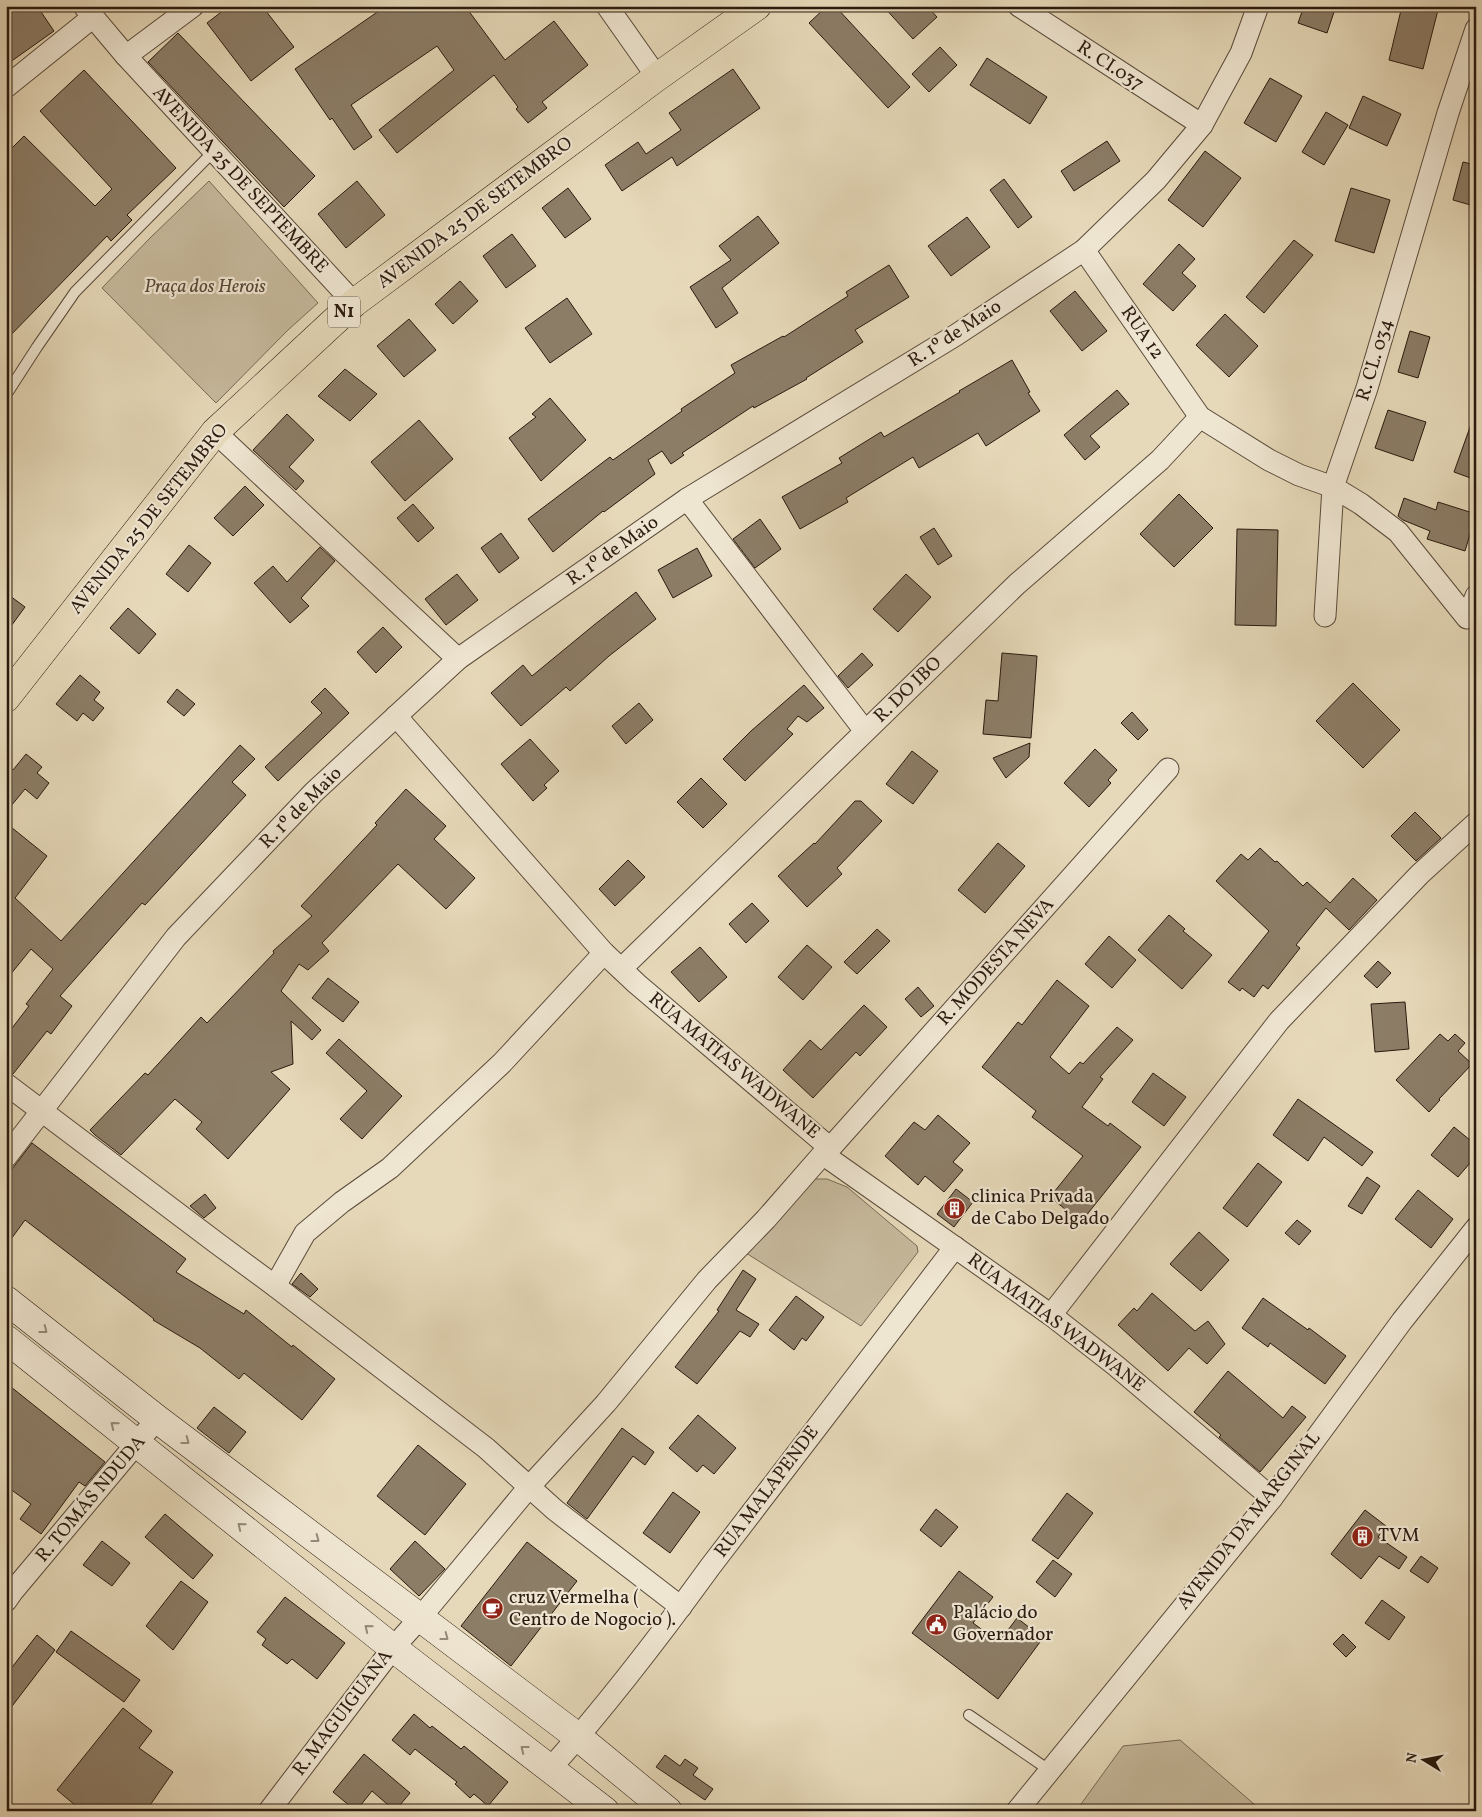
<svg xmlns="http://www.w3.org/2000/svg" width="1482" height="1817" viewBox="0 0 1482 1817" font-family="Vollkorn,serif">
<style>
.green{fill:#c6b99c;stroke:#786a56}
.building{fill:#8c7d67;stroke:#2a1a0f}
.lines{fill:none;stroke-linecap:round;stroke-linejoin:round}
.lane-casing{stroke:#594a3a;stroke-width:12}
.street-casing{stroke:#594a3a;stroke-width:23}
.secondary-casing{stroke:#2a1a0f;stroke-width:29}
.highway-casing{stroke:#2a1a0f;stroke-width:29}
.lane{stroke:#efe6d2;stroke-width:10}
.street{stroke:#efe6d2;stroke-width:21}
.secondary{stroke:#efe6d2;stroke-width:28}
.highway{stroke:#e6d9b9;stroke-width:28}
.oneway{stroke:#968a7a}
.labels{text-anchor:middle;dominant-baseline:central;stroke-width:4.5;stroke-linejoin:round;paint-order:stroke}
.shield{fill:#efe6d2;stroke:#65574a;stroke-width:1}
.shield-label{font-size:18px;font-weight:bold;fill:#2a1a0f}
.street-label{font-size:19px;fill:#2a1a0f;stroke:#efe6d2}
.park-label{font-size:19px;font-style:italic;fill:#594a39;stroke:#efe6d2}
.poi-label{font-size:19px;fill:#2a1a0f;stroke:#efe6d2;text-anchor:start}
</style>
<rect width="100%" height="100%" fill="#e6d9b9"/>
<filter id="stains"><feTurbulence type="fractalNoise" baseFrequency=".004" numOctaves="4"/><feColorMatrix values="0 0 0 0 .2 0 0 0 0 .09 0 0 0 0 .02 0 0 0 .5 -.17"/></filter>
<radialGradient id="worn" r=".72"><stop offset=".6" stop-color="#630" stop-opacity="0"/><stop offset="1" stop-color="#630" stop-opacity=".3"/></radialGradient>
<g class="green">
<polygon points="209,181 318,303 288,330 216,403 102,288 149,239"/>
<polygon points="807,1179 827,1179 847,1187 917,1246 918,1252 861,1326 746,1253"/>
<polygon points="1180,1740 1262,1811 1076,1811 1123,1746"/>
</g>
<g class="building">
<polygon points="6,6 37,6 54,31 6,65"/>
<polygon points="229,6 262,6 294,47 251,81 207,23"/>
<polygon points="386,6 465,6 505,60 554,21 588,65 542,102 547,108 528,123 516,109 518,107 494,75 397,153 379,130 454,70 437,46 351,105 372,137 354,150 332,118 330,120 295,69"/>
<polygon points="827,6 835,6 910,87 888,108 809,23"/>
<polygon points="883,6 927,6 937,17 913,39"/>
<polygon points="1304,6 1336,6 1327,33 1298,23"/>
<polygon points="1402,6 1439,6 1423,69 1389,60"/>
<polygon points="178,33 315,176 284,207 148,62"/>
<polygon points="940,47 957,65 929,92 912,74"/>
<polygon points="987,58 1047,97 1030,124 970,85"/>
<polygon points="733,69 760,108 677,166 672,157 622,191 605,165 638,142 646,154 681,130 669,113"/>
<polygon points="84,70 176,168 127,215 132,220 111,241 107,236 6,340 6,154 24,136 95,206 112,189 40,111"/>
<polygon points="1270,78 1302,96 1276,142 1244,123"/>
<polygon points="1363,96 1401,114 1387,146 1349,128"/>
<polygon points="1326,112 1348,125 1324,165 1302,152"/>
<polygon points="1107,141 1120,161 1074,191 1061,171"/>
<polygon points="1205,151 1241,178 1203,227 1168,200"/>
<polygon points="1463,162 1476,165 1476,198 1474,206 1453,200"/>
<polygon points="1004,179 1032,217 1018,228 990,190"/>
<polygon points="357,181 385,215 346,248 318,214"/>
<polygon points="568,188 591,219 565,238 542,208"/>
<polygon points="1351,188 1390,200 1374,253 1335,241"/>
<polygon points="758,216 779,243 722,288 738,313 716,328 690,287 731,260 719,246"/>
<polygon points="967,217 990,247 951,276 928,246"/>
<polygon points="512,234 536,266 506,288 483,256"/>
<polygon points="1294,240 1313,255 1264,313 1246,297"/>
<polygon points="1179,244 1195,259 1182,273 1196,286 1173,311 1143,284"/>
<polygon points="889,265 909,297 855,330 863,342 806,378 807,379 754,408 753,406 682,453 684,455 671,464 662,451 648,460 655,474 604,512 603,511 553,552 528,519 610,457 613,460 682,411 681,409 735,373 731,365 783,336 784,337 848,296 846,292"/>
<polygon points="460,281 478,301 453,324 435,304"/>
<polygon points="1075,291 1107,331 1082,351 1050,311"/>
<polygon points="567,298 592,334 550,363 525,328"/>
<polygon points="1225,314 1258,346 1229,377 1196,345"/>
<polygon points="409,319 436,350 404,377 377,346"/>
<polygon points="1410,331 1430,337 1418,378 1398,372"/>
<polygon points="1012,360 1030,392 1028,393 1040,411 986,446 978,433 919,468 913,457 846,498 848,502 800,529 782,497 842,463 839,458 881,432 884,437 960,392 959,391"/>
<polygon points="345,369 377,394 350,421 318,396"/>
<polygon points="1117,390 1129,404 1090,436 1100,447 1085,460 1064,435"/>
<polygon points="550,398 586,440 541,481 509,438 536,417 532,414"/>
<polygon points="1388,410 1426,422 1413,461 1375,448"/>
<polygon points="287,414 314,440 289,467 304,481 296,490 253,450"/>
<polygon points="1474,416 1476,417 1476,480 1454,472"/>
<polygon points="419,420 453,459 405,501 371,462"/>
<polygon points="245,486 264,505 233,536 214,518"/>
<polygon points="1179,494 1213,528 1174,567 1140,534"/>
<polygon points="1404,498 1436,510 1438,502 1476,514 1465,551 1427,539 1430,531 1403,520 1398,516"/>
<polygon points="413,504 434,528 418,542 397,518"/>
<polygon points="760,519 781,549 755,568 733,539"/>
<polygon points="934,528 952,556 938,565 920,537"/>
<polygon points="1237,529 1278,530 1276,626 1235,625"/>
<polygon points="501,533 519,558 499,573 481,548"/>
<polygon points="189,545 211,563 188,592 166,574"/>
<polygon points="320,547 335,561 301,598 309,606 290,623 254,583 273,566 287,582"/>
<polygon points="697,548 712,576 673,598 658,570"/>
<polygon points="457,574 478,600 446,625 425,599"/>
<polygon points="906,574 931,597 898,632 873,609"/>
<polygon points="636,592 656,619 609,656 570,691 566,687 521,726 491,693 523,665 532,676 594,625"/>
<polygon points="6,593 25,607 6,633"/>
<polygon points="128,608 156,634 139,654 110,628"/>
<polygon points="383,627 402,647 376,673 357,652"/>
<polygon points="862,653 873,665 848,688 838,676"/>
<polygon points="1002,653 1037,656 1031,738 983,734 986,700 998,701"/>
<polygon points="80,675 100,692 94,700 104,708 93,721 83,713 77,721 56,704"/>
<polygon points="1353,683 1400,730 1363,768 1316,721"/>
<polygon points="804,685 824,708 807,722 798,716 787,729 793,734 745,781 723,759 751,731"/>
<polygon points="325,688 349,713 278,781 265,767 322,713 311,702"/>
<polygon points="177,689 195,704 184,716 167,702"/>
<polygon points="639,703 653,720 626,744 612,726"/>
<polygon points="1132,712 1148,730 1138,740 1121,723"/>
<polygon points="530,739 559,771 544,785 547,788 533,801 501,764"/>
<polygon points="1030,743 1029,757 1006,778 993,758"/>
<polygon points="240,745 255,759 232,782 246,795 145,905 142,903 60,996 72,1006 51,1034 47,1031 13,1074 6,1072 6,1036 29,1006 26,1004 53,969 31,949 6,980 6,823 47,856 15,898 61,941"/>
<polygon points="1095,749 1117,770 1108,780 1111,783 1089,807 1064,783"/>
<polygon points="912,751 938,771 913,804 886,784"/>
<polygon points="26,754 42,767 37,773 49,783 37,799 25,789 6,812 6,764 13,770"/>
<polygon points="701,778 727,804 703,828 677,802"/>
<polygon points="406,789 446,826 434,839 475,878 446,909 398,864 322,943 329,951 308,970 299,964 281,991 321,1030 312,1040 291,1021 293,1064 271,1072 290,1089 228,1159 196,1129 202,1122 175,1099 121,1155 95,1135 90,1130 145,1073 148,1075 201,1017 207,1023 274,953 273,951 312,916 301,906 377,825 375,823"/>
<polygon points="855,801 861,801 882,821 837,868 842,874 807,907 778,876 814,843 815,844"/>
<polygon points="1415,812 1441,838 1416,861 1391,836"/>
<polygon points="998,843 1025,866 985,913 958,890"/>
<polygon points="1260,848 1275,862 1277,861 1303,886 1307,882 1330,903 1353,878 1377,900 1349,930 1326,908 1296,945 1300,948 1268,989 1263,985 1254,997 1242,988 1240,991 1228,982 1269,931 1216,881 1241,854 1248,860"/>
<polygon points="628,860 645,877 615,906 599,889"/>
<polygon points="752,903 769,921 746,943 729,924"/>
<polygon points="1169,915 1185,929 1183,931 1212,955 1182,989 1138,950"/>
<polygon points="877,929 890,941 857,974 844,962"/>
<polygon points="1109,936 1136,960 1112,988 1085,964"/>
<polygon points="807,945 832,967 803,1000 778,977"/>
<polygon points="700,947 727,977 699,1002 671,972"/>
<polygon points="1378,961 1391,973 1377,988 1364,976"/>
<polygon points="328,978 359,1002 343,1022 312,998"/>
<polygon points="1057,980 1089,1006 1050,1057 1069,1074 1080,1062 1083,1064 1117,1027 1133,1040 1100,1077 1103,1079 1082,1107 1108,1126 1110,1123 1141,1147 1081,1222 1050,1197 1083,1156 1032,1117 1036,1111 982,1067 1018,1022 1022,1025"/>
<polygon points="918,987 934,1006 921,1017 905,999"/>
<polygon points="1405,1002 1409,1049 1375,1052 1371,1004"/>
<polygon points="864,1005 887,1027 860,1056 856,1052 813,1098 783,1070 810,1040 821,1050"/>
<polygon points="1440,1034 1448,1041 1455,1034 1465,1043 1458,1051 1472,1064 1439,1099 1440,1100 1429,1112 1396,1080"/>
<polygon points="339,1039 402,1096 362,1139 340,1119 367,1091 326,1053"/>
<polygon points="1153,1073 1186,1097 1164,1126 1132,1102"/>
<polygon points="1298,1099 1373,1152 1362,1166 1324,1137 1308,1161 1273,1135"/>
<polygon points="938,1115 970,1143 953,1162 963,1170 944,1192 925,1176 918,1185 885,1156 914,1122 925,1130"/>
<polygon points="1454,1127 1476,1145 1476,1156 1458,1177 1431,1155"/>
<polygon points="32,1143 186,1259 176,1272 244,1314 246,1310 292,1347 293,1345 335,1379 302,1420 244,1373 239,1379 200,1348 153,1320 154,1319 25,1220 6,1246 6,1177"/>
<polygon points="1258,1163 1282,1182 1247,1227 1223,1208"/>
<polygon points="1367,1177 1380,1186 1362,1214 1348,1206"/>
<polygon points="956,1189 973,1202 954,1227 937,1214"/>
<polygon points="1418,1190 1453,1219 1431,1248 1395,1219"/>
<polygon points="205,1194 216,1208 204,1218 190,1206"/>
<polygon points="1297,1220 1311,1231 1299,1245 1285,1233"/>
<polygon points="1199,1232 1229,1260 1201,1291 1170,1264"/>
<polygon points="743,1270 756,1279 736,1310 759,1324 750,1337 740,1331 697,1384 675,1367 719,1311 717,1310"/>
<polygon points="301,1273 318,1289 310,1297 292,1284"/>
<polygon points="1152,1293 1195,1331 1208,1321 1225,1344 1207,1364 1189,1348 1168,1371 1118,1325 1134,1308 1137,1311"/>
<polygon points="796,1296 824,1317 806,1341 802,1338 794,1350 769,1330"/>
<polygon points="1263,1298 1308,1330 1309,1328 1346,1356 1325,1384 1270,1343 1268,1347 1242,1328"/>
<polygon points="1228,1371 1283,1418 1292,1406 1306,1417 1260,1472 1219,1437 1221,1435 1194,1412"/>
<polygon points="6,1383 105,1462 85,1486 79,1482 41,1534 20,1519 31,1504 6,1486"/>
<polygon points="214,1407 246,1432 229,1453 197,1428"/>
<polygon points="698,1415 736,1448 714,1474 703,1465 697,1472 669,1448"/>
<polygon points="622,1428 654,1452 645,1465 633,1456 587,1519 567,1503"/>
<polygon points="418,1445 466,1484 425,1535 377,1496"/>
<polygon points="673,1492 700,1512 670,1553 643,1533"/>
<polygon points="1067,1493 1093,1513 1058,1559 1032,1540"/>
<polygon points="936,1509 958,1527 941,1547 920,1530"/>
<polygon points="1365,1510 1386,1526 1378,1537 1407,1557 1399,1569 1379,1556 1361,1579 1331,1554"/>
<polygon points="165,1514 213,1555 193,1579 145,1537"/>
<polygon points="102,1541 130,1563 112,1586 83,1565"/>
<polygon points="415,1541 445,1569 419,1596 390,1569"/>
<polygon points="527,1542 577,1581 511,1666 461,1626"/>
<polygon points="1421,1556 1438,1568 1428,1583 1410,1571"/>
<polygon points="1053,1560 1072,1574 1055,1597 1036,1582"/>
<polygon points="959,1571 993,1597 973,1623 999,1642 1017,1618 1043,1638 998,1699 912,1633"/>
<polygon points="181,1581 208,1602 173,1650 146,1626"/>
<polygon points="285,1597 345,1643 317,1679 292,1659 287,1664 262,1645 266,1639 257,1632"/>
<polygon points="1382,1600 1405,1617 1389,1640 1365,1623"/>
<polygon points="71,1631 140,1680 124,1702 56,1652"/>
<polygon points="1343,1634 1356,1647 1346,1657 1333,1644"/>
<polygon points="37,1635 55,1650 6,1714 6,1675"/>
<polygon points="123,1708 152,1731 139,1748 173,1772 146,1811 82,1811 57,1790"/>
<polygon points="414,1714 430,1728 432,1726 461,1749 464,1746 508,1782 488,1806 474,1794 470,1798 455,1784 457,1782 415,1749 410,1755 392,1740"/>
<polygon points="364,1754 410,1793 395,1811 372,1791 356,1811 333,1792"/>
<polygon points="665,1755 680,1766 685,1759 698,1768 693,1775 713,1789 705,1800 656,1767"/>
</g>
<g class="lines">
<defs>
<g id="lane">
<polyline points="6,395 37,347 75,292 213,152"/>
<polyline points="969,1715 1049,1770"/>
</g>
<g id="street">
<polyline points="84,6 126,56 354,303"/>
<polyline points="607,6 657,77"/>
<polyline points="1019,6 1202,125"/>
<polyline points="1476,29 1448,113 1367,388 1333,487 1361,504 1398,532 1467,618 1476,596"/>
<polyline points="126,56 193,6"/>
<polyline points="6,87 93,17"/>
<polyline points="1084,250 1200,417 1269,460 1299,475 1333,487 1325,616"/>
<polyline points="215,432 458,659"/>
<polyline points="687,499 865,731"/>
<polyline points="396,716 604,953 637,984 829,1147 824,1155 1051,1315 1115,1365 1272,1498"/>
<polyline points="621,969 1017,584 1160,460 1200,417"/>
<polyline points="6,1084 218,1244 275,1286 486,1448 555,1510 681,1607"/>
<polyline points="824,1155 1168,769"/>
<polyline points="6,1157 176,937 314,792 458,659 687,499 956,335 1084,250 1156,180 1202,125 1241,53 1258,6"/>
<polyline points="275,1286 305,1233 342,1202 390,1168 502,1063 604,953"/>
<polyline points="1051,1315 1279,1021 1420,874 1476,823"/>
<polyline points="6,1601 13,1591 157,1419"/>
<path d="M550 1769C607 1705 660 1636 710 1567L955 1247"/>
<polyline points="269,1811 393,1648 420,1618 529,1487 606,1403 707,1280 766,1219 829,1147"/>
<polyline points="1017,1811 1272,1498 1402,1321 1476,1228"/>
</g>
<g id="secondary">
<polyline points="6,1300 157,1419 578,1737 668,1811"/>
<polyline points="6,1339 393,1648 605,1811"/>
</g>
<polyline id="highway" points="6,698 215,432 354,303 657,77 757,6"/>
</defs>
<use href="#lane" class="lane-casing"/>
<use href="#street" class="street-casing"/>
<use href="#secondary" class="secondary-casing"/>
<use href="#highway" class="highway-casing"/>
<use href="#lane" class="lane"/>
<use href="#street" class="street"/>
<use href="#secondary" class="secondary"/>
<use href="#highway" class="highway"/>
</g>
<defs><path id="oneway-chevron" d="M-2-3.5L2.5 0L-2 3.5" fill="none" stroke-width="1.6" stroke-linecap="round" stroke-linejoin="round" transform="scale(1.25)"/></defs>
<g class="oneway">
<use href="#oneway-chevron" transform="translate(44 1330) rotate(38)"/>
<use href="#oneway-chevron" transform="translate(114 1425) rotate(-141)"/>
<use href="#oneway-chevron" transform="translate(186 1441) rotate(37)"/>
<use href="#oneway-chevron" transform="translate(241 1526) rotate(-141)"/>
<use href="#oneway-chevron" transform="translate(316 1539) rotate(37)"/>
<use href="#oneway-chevron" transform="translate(368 1628) rotate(-141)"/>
<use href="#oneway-chevron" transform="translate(445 1637) rotate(37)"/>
<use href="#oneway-chevron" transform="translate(524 1749) rotate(-142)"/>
</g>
<defs>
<symbol id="building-disc" viewBox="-11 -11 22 22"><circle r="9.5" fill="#8f2418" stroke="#efe6d2"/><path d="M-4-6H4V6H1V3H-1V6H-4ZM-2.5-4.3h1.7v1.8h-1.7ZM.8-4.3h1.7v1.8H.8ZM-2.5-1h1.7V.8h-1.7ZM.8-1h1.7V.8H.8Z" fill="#fff"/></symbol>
<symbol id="cafe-disc" viewBox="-11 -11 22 22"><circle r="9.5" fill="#8f2418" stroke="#efe6d2"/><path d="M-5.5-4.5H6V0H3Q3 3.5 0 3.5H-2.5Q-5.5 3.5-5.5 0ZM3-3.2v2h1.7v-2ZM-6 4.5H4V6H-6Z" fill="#fff"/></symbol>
<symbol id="civic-disc" viewBox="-11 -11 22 22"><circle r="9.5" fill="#8f2418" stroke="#efe6d2"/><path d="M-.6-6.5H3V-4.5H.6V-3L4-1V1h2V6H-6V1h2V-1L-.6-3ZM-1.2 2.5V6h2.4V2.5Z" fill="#fff"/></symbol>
</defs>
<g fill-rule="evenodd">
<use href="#building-disc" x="942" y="1196" width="25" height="25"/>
<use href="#building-disc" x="1350" y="1524" width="25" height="25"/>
<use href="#cafe-disc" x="480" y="1596" width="25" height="25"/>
<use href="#civic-disc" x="924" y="1612" width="25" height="25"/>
</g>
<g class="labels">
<rect class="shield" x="328" y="296.5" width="32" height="31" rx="4"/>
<g class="shield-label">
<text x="344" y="312">N1</text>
</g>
<g class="street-label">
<text transform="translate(1110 66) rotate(33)">R. CI.037</text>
<text transform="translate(240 180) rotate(47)">AVENIDA 25 DE SEPTEMBRE</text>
<text transform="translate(475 213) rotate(-37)">AVENIDA 25 DE SETEMBRO</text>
<text transform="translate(1142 333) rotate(55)">RUA 12</text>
<text transform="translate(955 334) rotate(-33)">R. 1º de Maio</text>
<text transform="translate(1375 360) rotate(-73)">R. CL. 034</text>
<text transform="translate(149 519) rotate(-51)">AVENIDA 25 DE SETEMBRO</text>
<text transform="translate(613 551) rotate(-35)">R. 1º de Maio</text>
<text transform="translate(908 690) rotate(-44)">R. DO IBO</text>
<text transform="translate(301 808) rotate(-45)">R. 1º de Maio</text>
<text transform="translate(996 962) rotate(-48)">R. MODESTA NEVA</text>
<text transform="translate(734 1066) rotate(40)">RUA MATIAS WADWANE</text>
<text transform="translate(1056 1323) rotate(37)">RUA MATIAS WADWANE</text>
<text transform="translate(767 1492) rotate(-53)">RUA MALAPENDE</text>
<text transform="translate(91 1499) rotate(-50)">R. TOMÁS NDUDA</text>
<text transform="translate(1249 1521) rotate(-52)">AVENIDA DA MARGINAL</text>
<text transform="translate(343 1713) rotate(-53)">R. MAGUIGUANA</text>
</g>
<g class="park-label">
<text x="205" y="287">Praça dos Herois</text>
</g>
<g class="poi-label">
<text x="971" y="1197">clinica Privada<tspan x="971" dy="22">de Cabo Delgado</tspan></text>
<text x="1378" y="1536">TVM</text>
<text x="509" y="1598">cruz Vermelha (<tspan x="509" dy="22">Centro de Nogocio ).</tspan></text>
<text x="953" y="1613">Palácio do<tspan x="953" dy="22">Governador</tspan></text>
</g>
</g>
<rect width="1482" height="1817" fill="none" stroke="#e6d9b9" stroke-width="25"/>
<rect x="8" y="8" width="1467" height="1802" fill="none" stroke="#2a1a0f" stroke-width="2.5"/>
<rect x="12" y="12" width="1457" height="1792" fill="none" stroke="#2a1a0f"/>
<g transform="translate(1424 1760) rotate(280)" stroke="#efe6d2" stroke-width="4" paint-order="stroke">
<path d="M0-4L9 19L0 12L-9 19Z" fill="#2a1a0f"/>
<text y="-8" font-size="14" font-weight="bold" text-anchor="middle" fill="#2a1a0f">N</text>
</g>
<rect width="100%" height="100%" filter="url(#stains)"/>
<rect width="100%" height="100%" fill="url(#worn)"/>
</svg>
